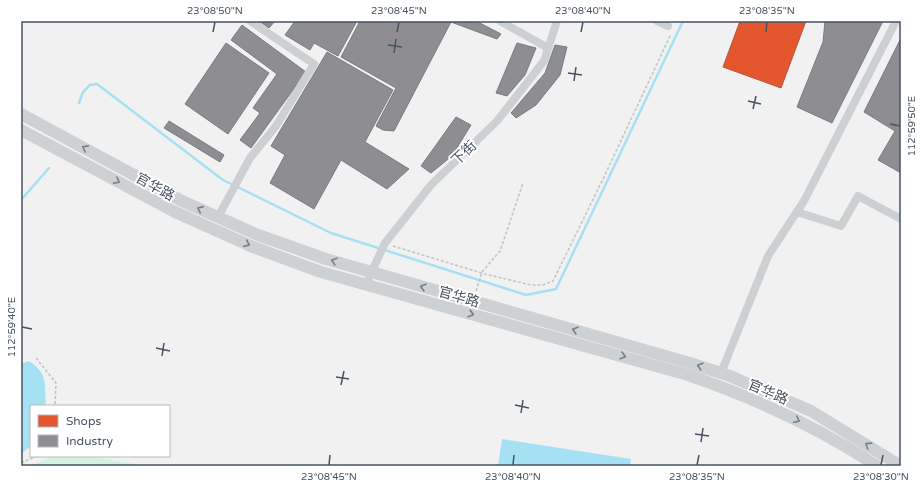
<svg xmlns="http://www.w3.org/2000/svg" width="922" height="487" viewBox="0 0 922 487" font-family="'Varela Round','Noto Sans SC',sans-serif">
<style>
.green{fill:#d4f2e0}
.water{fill:#a6e1f3}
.shops{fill:#e4572e;stroke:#b5563d}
.industry{fill:#8d8d92;stroke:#787c83}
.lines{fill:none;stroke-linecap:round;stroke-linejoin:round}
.stream{stroke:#a6e1f3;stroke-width:2.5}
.path{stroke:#b9c6c3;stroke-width:1.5;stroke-dasharray:3 2;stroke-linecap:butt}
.street{stroke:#cdd0d2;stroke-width:8}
.secondary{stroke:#cdd1d4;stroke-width:12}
.oneway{stroke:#757f89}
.ticks{fill:none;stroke:#465360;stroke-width:1.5}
.labels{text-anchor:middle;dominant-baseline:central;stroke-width:4;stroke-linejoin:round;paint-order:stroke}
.street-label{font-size:14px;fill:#465360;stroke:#fff}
.neatline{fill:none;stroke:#465360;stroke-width:1.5}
.ticks-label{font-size:10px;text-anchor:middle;fill:#465360}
</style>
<rect width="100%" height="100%" fill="#f2f1f1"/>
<polygon class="green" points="50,456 88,456 147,466 29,466 45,460"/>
<g class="water">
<path d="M29 361C49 375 44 383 46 406H31V446L21 454V364Z"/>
<polygon points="502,439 631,459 630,466 498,466"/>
</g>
<polygon class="shops" points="740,21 806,21 781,88 723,67"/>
<g class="industry">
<polygon points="259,21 275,21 269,28"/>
<polygon points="295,21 357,21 338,56 314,43 310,50 285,35"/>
<polygon points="360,21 476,21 501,34 497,39 451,22 394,131 383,130 376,126 396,88 341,57"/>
<polygon points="825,21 883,21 832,123 797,107 823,42"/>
<polygon points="242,25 306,72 251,148 240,140 260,113 253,108 277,74 231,40"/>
<polygon points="901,38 901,173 878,160 895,131 864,112"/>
<polygon points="226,43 269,73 228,134 185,104"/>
<polygon points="517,43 536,48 525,75 507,96 496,93"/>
<polygon points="555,45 567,47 560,75 536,105 516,118 511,113 545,73"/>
<polygon points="327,52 393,90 365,142 409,169 387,189 341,160 314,209 270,183 285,155 271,146"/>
<polygon points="456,117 471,125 452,156 431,173 421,166"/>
<polygon points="169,121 224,155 220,162 164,128"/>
</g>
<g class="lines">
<g class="stream">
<polyline points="79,103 83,92 90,85 97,84 223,180 331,233 526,295 556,289 683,21"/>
<polyline points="21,200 49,168"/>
</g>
<g class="path">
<polyline points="393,246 485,274 531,285 543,285 553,281 603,179 671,34"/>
<polyline points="476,291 482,272 500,251 523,183"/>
<polyline points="36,358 56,383 55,406"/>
<polyline points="21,463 37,456"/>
</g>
<g class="street">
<polyline points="500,21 548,48"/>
<polyline points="657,21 668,26"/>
<polyline points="797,212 841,226 858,196 901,219"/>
<polyline points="218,217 250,158 276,126 314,64 250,21"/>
<polyline points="366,284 385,243 431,185 497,121 544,61 557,21"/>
<polyline points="721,373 768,256 804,201 896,21"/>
</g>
<g class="secondary">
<polyline points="21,114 182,201 258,235 326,259 690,363 730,376 811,411 901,466"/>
<path d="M21 130 175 212 253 247 321 272 688 375C755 398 818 427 877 466"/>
</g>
</g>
<defs><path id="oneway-chevron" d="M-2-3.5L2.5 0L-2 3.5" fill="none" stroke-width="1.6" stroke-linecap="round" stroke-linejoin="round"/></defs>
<g class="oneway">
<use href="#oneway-chevron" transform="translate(85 148) rotate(-152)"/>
<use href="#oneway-chevron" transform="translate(117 181) rotate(28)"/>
<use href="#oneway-chevron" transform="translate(200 209) rotate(-156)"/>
<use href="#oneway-chevron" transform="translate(247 244) rotate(24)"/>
<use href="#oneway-chevron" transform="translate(334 261) rotate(-164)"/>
<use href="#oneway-chevron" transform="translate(423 287) rotate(-164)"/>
<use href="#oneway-chevron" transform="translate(471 314) rotate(16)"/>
<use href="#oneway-chevron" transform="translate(575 330) rotate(-164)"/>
<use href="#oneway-chevron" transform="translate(623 356) rotate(16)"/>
<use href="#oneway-chevron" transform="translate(700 366) rotate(-162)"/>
<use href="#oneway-chevron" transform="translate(797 420) rotate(26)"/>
<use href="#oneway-chevron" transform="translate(868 445) rotate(-147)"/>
</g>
<path class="ticks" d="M213 32 215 22M397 32 399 22M581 32 583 22M766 32 767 22M388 45 402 47M394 53 396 39M568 73 582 75M574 81 576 67M748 101 761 104M753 109 756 96M890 124 900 126M22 327 32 329M156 348 170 351M162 356 164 343M336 377 349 379M341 385 344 371M515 405 529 408M521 413 523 400M695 434 709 436M701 442 703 428M329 465 330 455M513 465 514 455M697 465 699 455M881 465 883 455"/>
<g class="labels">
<g class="street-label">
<text transform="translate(464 153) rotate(-44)">下街</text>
<text transform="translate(155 187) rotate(29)">官华路</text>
<text transform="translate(459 297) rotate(16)">官华路</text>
<text transform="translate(768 392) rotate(23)">官华路</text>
</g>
</g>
<rect width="922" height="487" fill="none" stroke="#ffffff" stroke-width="44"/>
<rect x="30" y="405" width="140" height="52" fill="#ffffff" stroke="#b5babf"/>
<rect x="38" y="415" width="20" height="12" fill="#e4572e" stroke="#b5babf"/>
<text x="66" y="425" font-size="12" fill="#465360">Shops</text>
<rect x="38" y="435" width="20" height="12" fill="#8d8d92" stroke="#b5babf"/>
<text x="66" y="445" font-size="12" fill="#465360">Industry</text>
<rect x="22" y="22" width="878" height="443" class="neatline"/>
<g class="ticks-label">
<text x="215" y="14">23°08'50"N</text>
<text x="399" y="14">23°08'45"N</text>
<text x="583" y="14">23°08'40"N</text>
<text x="767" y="14">23°08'35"N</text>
<text transform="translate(911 126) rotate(-90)" y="4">112°59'50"E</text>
<text transform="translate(11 327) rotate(-90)" y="4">112°59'40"E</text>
<text x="329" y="480">23°08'45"N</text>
<text x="513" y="480">23°08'40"N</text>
<text x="697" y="480">23°08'35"N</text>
<text x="881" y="480">23°08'30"N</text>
</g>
</svg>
